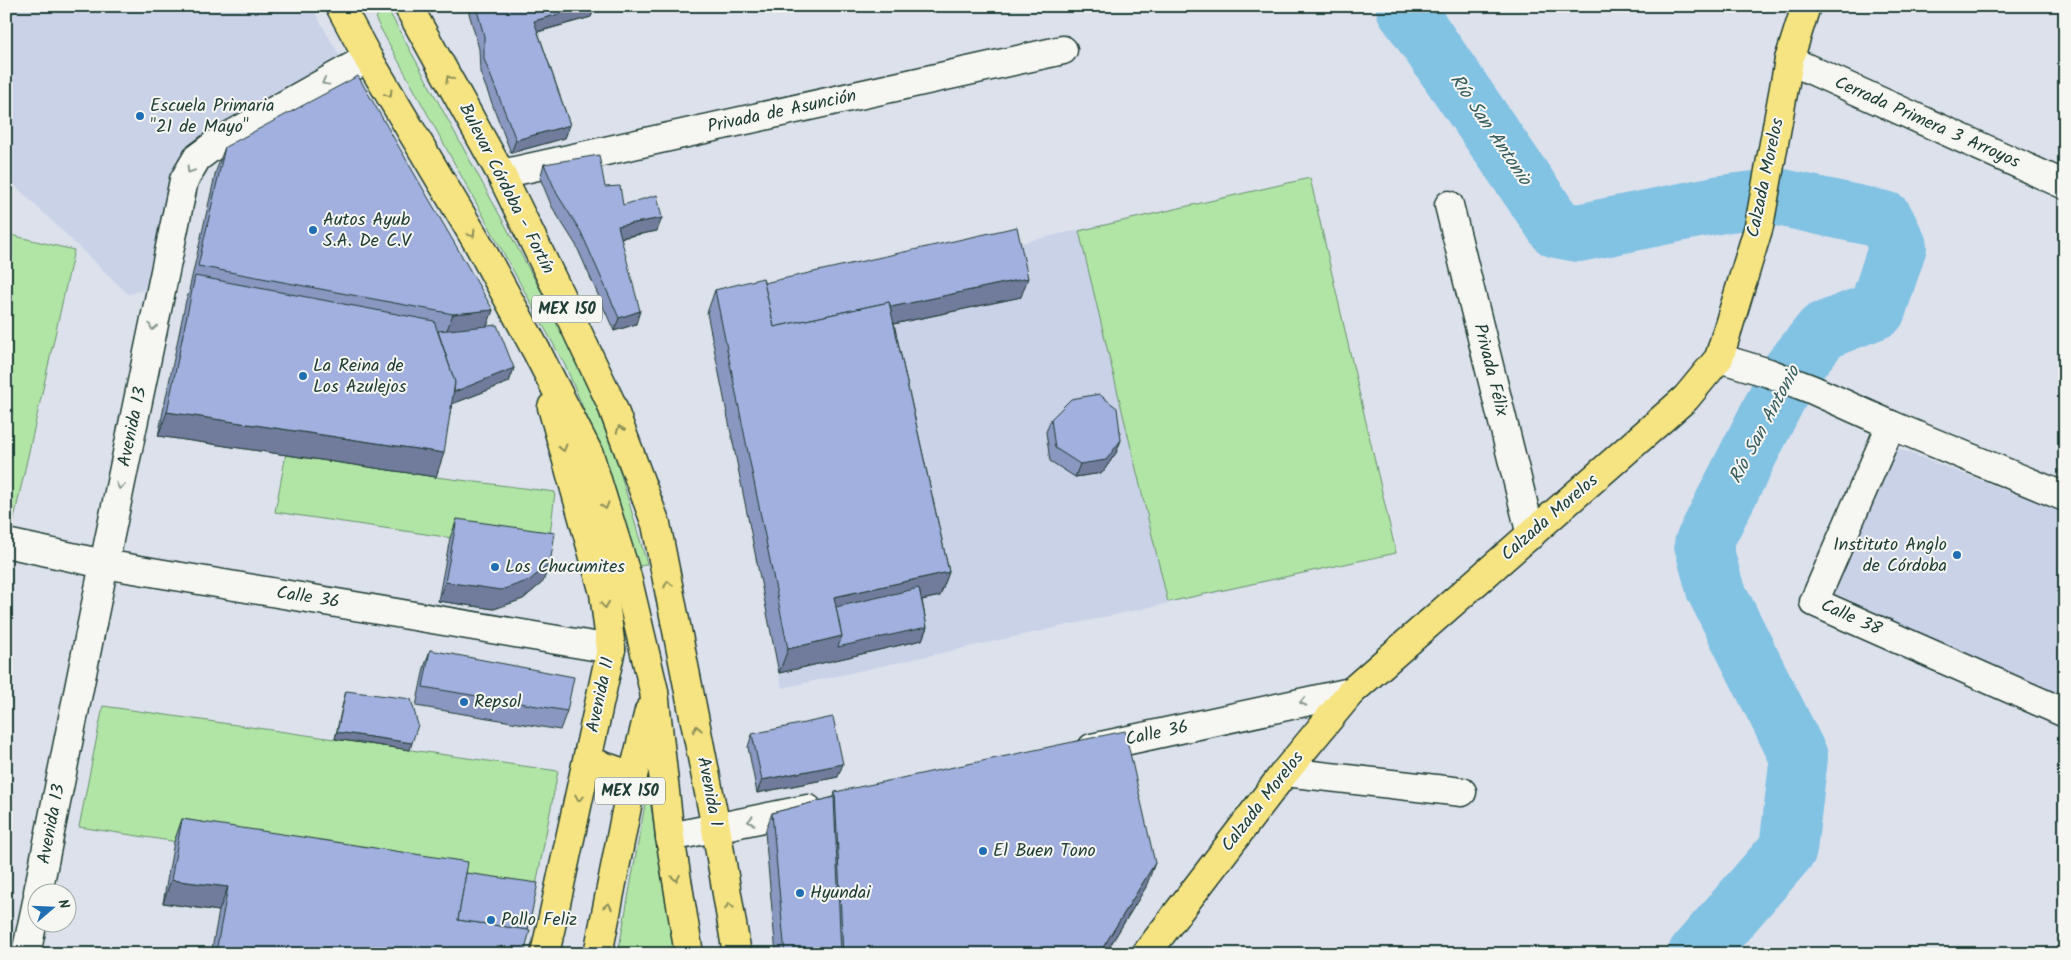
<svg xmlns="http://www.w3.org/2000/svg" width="2071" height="960" viewBox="0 0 2071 960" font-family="Kalam,sans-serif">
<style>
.built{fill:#cad2e8}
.green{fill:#b1e5a6;stroke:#68916d}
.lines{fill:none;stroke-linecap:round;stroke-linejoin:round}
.river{stroke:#82c2e3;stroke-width:58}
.minor-casing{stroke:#1f3d34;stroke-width:31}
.major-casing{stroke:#1f3d34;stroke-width:31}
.minor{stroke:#f6f6f2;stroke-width:28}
.major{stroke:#f6e381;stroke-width:28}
.wall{fill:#8a97c0;stroke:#1f3d34}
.shaded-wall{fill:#717b9c;stroke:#1f3d34}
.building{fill:#a1b0df;stroke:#1f3d34}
.oneway{stroke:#8a905a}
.oneway2{stroke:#8a9a93}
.poi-dot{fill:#1f6fb2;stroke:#f6f6f2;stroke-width:2}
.labels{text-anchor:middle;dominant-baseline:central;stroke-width:4;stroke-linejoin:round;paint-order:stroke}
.shield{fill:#f6f6f2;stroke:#60746d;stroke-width:1}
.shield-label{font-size:16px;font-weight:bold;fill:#1f3d34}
.poi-label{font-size:18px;fill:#1f3d34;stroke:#f6f6f2;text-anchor:start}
.street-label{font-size:18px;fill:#1f3d34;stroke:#f6f6f2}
.water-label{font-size:19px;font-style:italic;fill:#385e60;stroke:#f6f6f2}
</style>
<rect width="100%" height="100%" fill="#dce1ec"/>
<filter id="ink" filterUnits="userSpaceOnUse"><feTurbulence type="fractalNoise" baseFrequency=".02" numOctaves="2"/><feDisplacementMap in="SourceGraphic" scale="10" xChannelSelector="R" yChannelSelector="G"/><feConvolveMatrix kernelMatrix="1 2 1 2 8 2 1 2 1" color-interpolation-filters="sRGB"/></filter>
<g filter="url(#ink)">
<g class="built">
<polygon points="6,6 311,6 350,74 196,159 164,285 128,294 6,177"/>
<polygon points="1310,178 1396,553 782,688 707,313"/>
<polygon points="1894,447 2065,513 2065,696 1833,597"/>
</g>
<g class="green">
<polygon points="380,6 386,6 579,361 617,462 647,564 638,567 607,465 566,367 376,20"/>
<polygon points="1310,178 1396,553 1168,602 1079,231"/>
<polygon points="6,234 74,250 13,523 6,521"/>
<polygon points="286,454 436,477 555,492 548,552 275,512"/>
<polygon points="103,706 558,771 534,896 79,827"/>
<polygon points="648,788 675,954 618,954"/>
</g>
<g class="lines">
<polyline class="river" points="1406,6 1405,8 1557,229 1578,233 1722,204 1778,197 1885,220 1898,246 1877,310 1823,331 1790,372 1703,544 1715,589 1799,757 1788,849 1697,954"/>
<defs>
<g id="minor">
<polyline points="1789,60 2065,185"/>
<polyline points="501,174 1063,50"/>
<polyline points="1449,205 1531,535"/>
<polyline points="1719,358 1769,373 1811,389 1891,425 2065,497"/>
<polyline points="1891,425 1814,602 2065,713"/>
<polyline points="6,543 104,564 611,649"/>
<polyline points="1092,748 1351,692"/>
<polyline points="1285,772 1462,792"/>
<polyline points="670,837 808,809"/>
<polyline points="38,892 104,564 184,180 197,158 217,143 368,58"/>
<polyline points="26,954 38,897"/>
</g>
<g id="major">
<polyline points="340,6 368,58 479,245 536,350 589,454 627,577 654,691 670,837 689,954"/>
<polyline points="408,6 501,174 559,293 611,403 656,524 716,828 737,954"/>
<polyline points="588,761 633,776"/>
<polyline points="545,954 611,649 604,593 552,407"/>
<polyline points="598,954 633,776 649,711"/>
<polyline points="1146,954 1285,772 1351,692 1686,398 1719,358 1759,226 1789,60 1806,6"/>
</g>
</defs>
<use href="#minor" class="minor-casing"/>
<use href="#major" class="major-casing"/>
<use href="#minor" class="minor"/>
<use href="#major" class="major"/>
</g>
<g class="wall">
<polygon points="467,6 595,6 591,17 538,32 570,125 565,138 511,153 480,72 479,49"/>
<polygon points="225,147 493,310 487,326 514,368 509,382 452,404 436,477 158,436 186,300 190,290 189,290 216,171"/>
<polygon points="544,164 605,187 623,205 657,231 621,238 636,324 614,331 576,245 552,207 540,178"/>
<polygon points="764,283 1021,297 894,324 949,572 940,596 922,600 927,627 922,640 779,673 707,313 715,290"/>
<polygon points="1051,419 1121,440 1116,453 1102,473 1075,477 1050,461 1046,432"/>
<polygon points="457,519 543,582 523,599 494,609 438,601 450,538"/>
<polygon points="430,650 567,711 560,730 416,706 424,668"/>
<polygon points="346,691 410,750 335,739 344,698"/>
<polygon points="752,734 838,777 757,793 748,747"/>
<polygon points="835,792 1146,887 1105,954 776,954 765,832 772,813 834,797"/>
<polygon points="182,819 466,873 524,954 211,954 219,911 163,903 174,842"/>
</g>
<g class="shaded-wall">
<polygon points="587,6 595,6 591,17 529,34 534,21"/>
<polygon points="570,125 565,138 511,153 516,140"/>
<polygon points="662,218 657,231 613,239 618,226"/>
<polygon points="1028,278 1021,297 765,351 772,332"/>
<polygon points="493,310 484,334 444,338 453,314"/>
<polygon points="640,311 636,324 614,331 619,318"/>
<polygon points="514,368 509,382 447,406 451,393"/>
<polygon points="167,412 444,453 436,477 158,436"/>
<polygon points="1121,440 1116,453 1102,473 1075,477 1080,464"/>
<polygon points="550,563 543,582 523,599 494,609 438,601 445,582"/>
<polygon points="949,572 940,596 832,619 834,597"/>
<polygon points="927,627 922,640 779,673 788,649 842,636"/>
<polygon points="337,732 412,743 410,750 335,739"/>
<polygon points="843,764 838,777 757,793 762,780"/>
<polygon points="1155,863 1146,887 1105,954 1099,954"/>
<polygon points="171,880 228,887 219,911 163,903"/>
</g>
<g class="building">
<polygon points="476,6 587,6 534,21 570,125 516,140 484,59 484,36"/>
<polygon points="358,76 493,310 453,314 198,266 225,147"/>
<polygon points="599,155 605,187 620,186 623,205 657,195 662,218 618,226 640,311 619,318 581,232 557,194 544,164"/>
<polygon points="1017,227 1028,278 891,307 889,302 774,327 764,283"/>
<polygon points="195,276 434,321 455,382 444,453 167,412"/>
<polygon points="763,278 774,327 889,302 949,572 834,597 842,636 788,649 715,290"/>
<polygon points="497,325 514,368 454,392 455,382 438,331"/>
<polygon points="1099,394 1117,408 1121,440 1106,460 1080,464 1055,448 1051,419 1071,399"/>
<polygon points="457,519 555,533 550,563 530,580 501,590 445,582"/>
<polygon points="919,588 927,627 838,647 842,636 836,607"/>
<polygon points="430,650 574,677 567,711 423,687"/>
<polygon points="346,691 411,699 418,725 412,743 337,732"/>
<polygon points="833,717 843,764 762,780 752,734"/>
<polygon points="1125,731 1155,863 1099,954 843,954 835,792"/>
<polygon points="834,797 841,954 785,954 772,813"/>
<polygon points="182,819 468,862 458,920 530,930 524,954 226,954 216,952 228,887 171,880"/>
<polygon points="466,873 538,883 528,930 458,920"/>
</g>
<defs><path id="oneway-chevron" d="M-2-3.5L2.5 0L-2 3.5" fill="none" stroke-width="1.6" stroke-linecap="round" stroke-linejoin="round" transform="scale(1.25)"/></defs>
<g class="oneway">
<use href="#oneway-chevron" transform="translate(449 79) rotate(-119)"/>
<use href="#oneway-chevron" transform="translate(389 94) rotate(59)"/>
<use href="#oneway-chevron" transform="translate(472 234) rotate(59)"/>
<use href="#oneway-chevron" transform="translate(620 429) rotate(-110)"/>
<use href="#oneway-chevron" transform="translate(563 448) rotate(75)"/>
<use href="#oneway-chevron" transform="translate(605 506) rotate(73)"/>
<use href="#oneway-chevron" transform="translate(668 584) rotate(-101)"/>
<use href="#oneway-chevron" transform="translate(605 605) rotate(82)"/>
<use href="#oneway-chevron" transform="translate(697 729) rotate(-101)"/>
<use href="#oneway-chevron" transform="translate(579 798) rotate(103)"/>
<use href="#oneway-chevron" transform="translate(676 878) rotate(81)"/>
<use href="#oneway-chevron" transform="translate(608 906) rotate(-79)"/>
<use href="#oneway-chevron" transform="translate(729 906) rotate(-99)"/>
</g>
<g class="oneway2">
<use href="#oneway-chevron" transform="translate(325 82) rotate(151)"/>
<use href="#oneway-chevron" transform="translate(190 170) rotate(122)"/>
<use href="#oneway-chevron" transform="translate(153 327) rotate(102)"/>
<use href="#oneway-chevron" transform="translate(120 486) rotate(102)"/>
<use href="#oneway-chevron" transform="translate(1303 702) rotate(168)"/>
<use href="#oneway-chevron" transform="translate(751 821) rotate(168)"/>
</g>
</g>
<g class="poi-dot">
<circle cx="140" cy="116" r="5"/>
<circle cx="313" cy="230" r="5"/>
<circle cx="303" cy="376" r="5"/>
<circle cx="1957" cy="555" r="5"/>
<circle cx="495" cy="567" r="5"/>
<circle cx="464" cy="702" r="5"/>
<circle cx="983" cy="851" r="5"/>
<circle cx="800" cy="893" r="5"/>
<circle cx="491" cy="920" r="5"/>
</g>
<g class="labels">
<g class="shield">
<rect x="532" y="295.5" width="70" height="27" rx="4"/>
<rect x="595" y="777.5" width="70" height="27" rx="4"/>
</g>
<g class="shield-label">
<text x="567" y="309">MEX 150</text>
<text x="630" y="791">MEX 150</text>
</g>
<g class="poi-label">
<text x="150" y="106">Escuela Primaria<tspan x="150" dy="21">"21 de Mayo"</tspan></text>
<text x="323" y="220">Autos Ayub<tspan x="323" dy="21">S.A. De C.V</tspan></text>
<text x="313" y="366">La Reina de<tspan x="313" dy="21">Los Azulejos</tspan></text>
<text x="1947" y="545" text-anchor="end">Instituto Anglo<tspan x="1947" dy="21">de Córdoba</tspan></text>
<text x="505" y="567">Los Chucumites</text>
<text x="474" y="702">Repsol</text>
<text x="993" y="851">El Buen Tono</text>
<text x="810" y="893">Hyundai</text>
<text x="501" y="920">Pollo Feliz</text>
</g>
<g class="street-label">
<text transform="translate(782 112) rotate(-12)">Privada de Asunción</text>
<text transform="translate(1927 123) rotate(24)">Cerrada Primera 3 Arroyos</text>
<text transform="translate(1766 178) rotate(-78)">Calzada Morelos</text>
<text transform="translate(506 189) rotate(63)">Bulevar Córdoba - Fortín</text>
<text transform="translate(1490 370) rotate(76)">Privada Félix</text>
<text transform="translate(133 427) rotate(-78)">Avenida 13</text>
<text transform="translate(1550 518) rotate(-41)">Calzada Morelos</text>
<text transform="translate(308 598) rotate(9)">Calle 36</text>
<text transform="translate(1851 618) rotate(24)">Calle 38</text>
<text transform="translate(601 695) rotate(-78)">Avenida 11</text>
<text transform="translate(1157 734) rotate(-12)">Calle 36</text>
<text transform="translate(709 792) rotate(79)">Avenida 1</text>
<text transform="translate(1263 802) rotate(-52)">Calzada Morelos</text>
<text transform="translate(52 824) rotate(-79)">Avenida 13</text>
</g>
<g class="water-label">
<text transform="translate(1490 130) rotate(56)">Río San Antonio</text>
<text transform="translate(1765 425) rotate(-62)">Río San Antonio</text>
</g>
</g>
<rect width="2071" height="960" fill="none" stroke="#f6f6f2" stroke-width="25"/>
<rect x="12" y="12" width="2046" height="935" fill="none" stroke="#1f3d34" stroke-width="2" filter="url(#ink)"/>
<g transform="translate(52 908) rotate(71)"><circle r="24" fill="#f6f6f2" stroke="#a0aca6"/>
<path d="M0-4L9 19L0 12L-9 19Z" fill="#1f6fb2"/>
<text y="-8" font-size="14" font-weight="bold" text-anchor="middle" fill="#1f3d34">N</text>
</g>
</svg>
